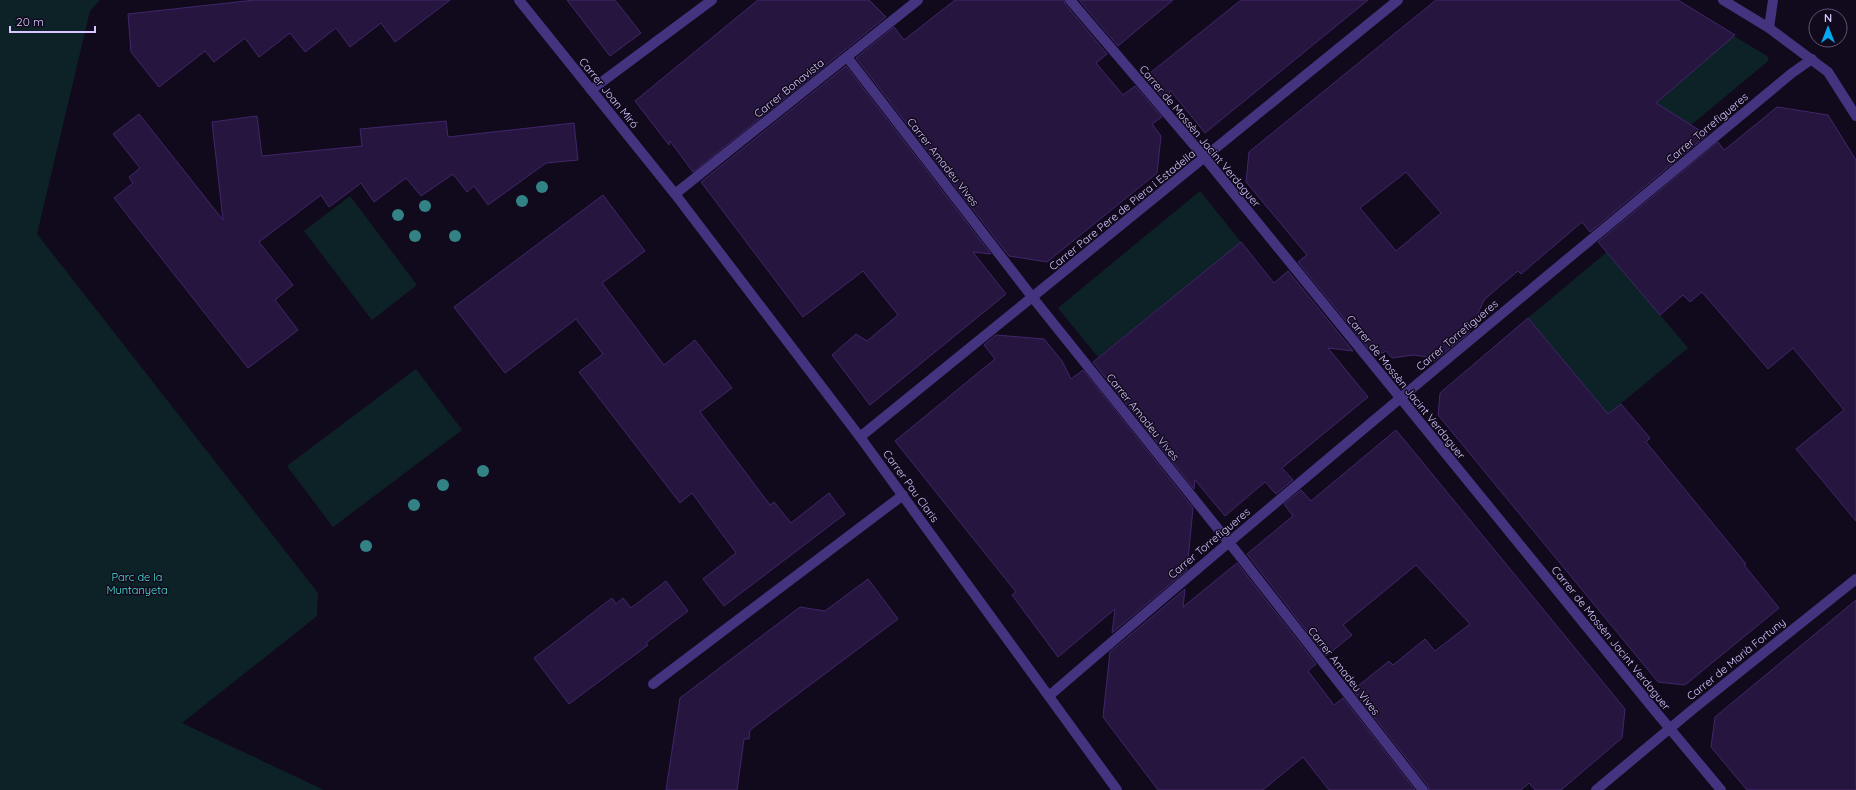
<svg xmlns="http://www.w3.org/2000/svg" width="1856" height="790" viewBox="0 0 1856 790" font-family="Quicksand,sans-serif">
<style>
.green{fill:#0d2227}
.building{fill:#26153e;stroke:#41266b;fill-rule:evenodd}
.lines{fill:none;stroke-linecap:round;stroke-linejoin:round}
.street{stroke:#44337e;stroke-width:10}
.tree{fill:#328286}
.labels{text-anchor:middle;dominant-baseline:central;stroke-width:3;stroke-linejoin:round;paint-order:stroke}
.street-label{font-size:11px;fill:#d7c6ff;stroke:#110a1c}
.park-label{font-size:11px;fill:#4de4dc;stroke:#110a1c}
</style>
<rect width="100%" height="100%" fill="#110a1c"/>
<g class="green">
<polygon points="0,0 100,0 90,11 37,234 318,593 317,616 182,723 324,790 0,790"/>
<polygon points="1734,36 1767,56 1769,59 1767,62 1691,125 1656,103"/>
<polygon points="1200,191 1241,242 1098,357 1058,308"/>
<polygon points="350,196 417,285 372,320 304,231"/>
<polygon points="1607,252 1688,348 1608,414 1528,318"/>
<polygon points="416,369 462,430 333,527 287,466"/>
</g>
<g class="building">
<polygon points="255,0 450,0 395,42 381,23 350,47 336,28 305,52 290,33 259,57 245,38 214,62 205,51 159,87 131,52 128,14"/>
<polygon points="567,0 615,0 641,33 610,56"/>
<polygon points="758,0 869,0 886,17 693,172 670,141 669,145 635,101"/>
<polygon points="955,0 1064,0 1065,4 1107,54 1096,63 1123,95 1135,86 1162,117 1152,124 1161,136 1157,173 1047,262 1009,256 856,58 894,27 904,40"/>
<polygon points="1079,0 1173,0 1118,46"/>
<polygon points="1241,0 1368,0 1205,133 1170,90 1167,103 1145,77"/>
<path d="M1436 0H1678L1735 35 1656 103 1707 135 1590 232 1582 222 1521 274 1518 271 1501 285 1484 300 1469 333 1433 362 1429 357 1413 355 1392 358 1386 351 1383 353 1371 352 1298 262 1307 255 1246 182 1249 152ZM1406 172 1441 213 1396 251 1360 208Z"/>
<polygon points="846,66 991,254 973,252 1006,294 870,405 832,355 856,334 867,341 898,315 863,271 803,317 701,182"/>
<polygon points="1777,107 1828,115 1856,160 1856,521 1796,449 1844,410 1793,348 1768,369 1702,292 1690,302 1683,295 1660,315 1598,242 1718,142 1724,150 1727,148"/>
<polygon points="139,114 223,220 212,122 257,116 262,156 362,146 360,129 446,121 448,137 574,123 578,160 546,163 488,205 474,186 467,192 453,174 421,196 406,178 374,202 361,183 329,207 321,195 259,242 293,285 275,300 298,330 248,368 114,198 133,183 129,177 140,168 113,134"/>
<polygon points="603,195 645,251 602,283 664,365 695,340 732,388 700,412 770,505 774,502 791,523 829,493 845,514 724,606 703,579 736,553 692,493 680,503 579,372 603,354 576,319 505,373 454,307"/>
<polygon points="1241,242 1274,283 1288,271 1353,351 1328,348 1368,397 1282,468 1293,480 1276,494 1265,482 1225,516 1195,480 1194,489 1093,362"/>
<polygon points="1528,318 1608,414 1621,404 1650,438 1646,442 1746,564 1744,565 1779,608 1685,685 1658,682 1438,415 1440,393"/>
<polygon points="996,335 1044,339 1062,361 1071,379 1083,370 1193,508 1187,570 1112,633 1115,609 1058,657 1012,595 1016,592 895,441 995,359 984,345"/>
<polygon points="1396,430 1625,709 1622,738 1561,790 1535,790 1529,783 1521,790 1429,790 1428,786 1353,690 1389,661 1393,665 1425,639 1435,651 1470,624 1416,565 1343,625 1352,635 1326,656 1247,554 1293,516 1284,504 1301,490 1311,501"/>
<polygon points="1237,563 1316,664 1308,671 1334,705 1343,698 1415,790 1329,790 1303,757 1263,790 1158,790 1103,717 1110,652 1185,589 1183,607"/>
<polygon points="868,579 898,619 750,730 749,739 744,739 737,790 666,790 680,698 800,607 825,611"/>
<polygon points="666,581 688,611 646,643 648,645 569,704 534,658 612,598 616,604 623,598 631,608"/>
<polygon points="1856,600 1856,790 1747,790 1711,747 1715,717"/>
</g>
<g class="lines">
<g class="street">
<polyline points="519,0 675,194 860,437 1117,790"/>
<polyline points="1070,0 1205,158 1656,712 1721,790"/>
<polyline points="1723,0 1769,28 1828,72 1856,116"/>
<polyline points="1769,28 1773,0"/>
<polyline points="847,57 1033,298 1239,555 1423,790"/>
<polyline points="591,90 712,0"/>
<polyline points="675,194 918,0"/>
<polyline points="860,437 1398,0"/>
<polyline points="653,684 903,495"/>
<path d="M1049 696C1294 485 1543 279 1792 73L1812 59"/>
<polyline points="1596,790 1692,710 1856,579"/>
</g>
</g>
<g class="tree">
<circle cx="542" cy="187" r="6"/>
<circle cx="522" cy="201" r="6"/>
<circle cx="425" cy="206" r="6"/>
<circle cx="398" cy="215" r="6"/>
<circle cx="415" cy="236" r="6"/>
<circle cx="455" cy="236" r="6"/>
<circle cx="483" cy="471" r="6"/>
<circle cx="443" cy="485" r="6"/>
<circle cx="414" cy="505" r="6"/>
<circle cx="366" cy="546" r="6"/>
</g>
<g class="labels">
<g class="street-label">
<text transform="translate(789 88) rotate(-39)">Carrer Bonavista</text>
<text transform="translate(609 93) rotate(51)">Carrer Joan Miró</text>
<text transform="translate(1707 128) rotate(-40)">Carrer Torrefigueres</text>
<text transform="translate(1200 136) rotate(50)">Carrer de Mossèn Jacint Verdaguer</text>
<text transform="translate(943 162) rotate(52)">Carrer Amadeu Vives</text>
<text transform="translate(1122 210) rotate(-39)">Carrer Pare Pere de Piera i Estadella</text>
<text transform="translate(1457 335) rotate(-40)">Carrer Torrefigueres</text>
<text transform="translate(1406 387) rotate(51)">Carrer de Mossèn Jacint Verdaguer</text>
<text transform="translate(1143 417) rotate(51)">Carrer Amadeu Vives</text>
<text transform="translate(911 486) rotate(54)">Carrer Pau Claris</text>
<text transform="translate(1209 543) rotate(-40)">Carrer Torrefigueres</text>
<text transform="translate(1611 638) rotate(51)">Carrer de Mossèn Jacint Verdaguer</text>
<text transform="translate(1736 659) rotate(-39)">Carrer de Marià Fortuny</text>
<text transform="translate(1344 671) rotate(52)">Carrer Amadeu Vives</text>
</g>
<g class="park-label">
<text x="137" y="577">Parc de la<tspan x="137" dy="13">Muntanyeta</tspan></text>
</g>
</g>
<g transform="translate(1828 28)"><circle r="19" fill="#110a1c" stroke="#605577"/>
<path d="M0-3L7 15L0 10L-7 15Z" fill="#00a9f1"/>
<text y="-6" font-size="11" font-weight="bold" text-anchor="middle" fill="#d7c6ff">N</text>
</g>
<path d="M10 26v6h85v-6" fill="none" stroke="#d7c6ff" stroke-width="2"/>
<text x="16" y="26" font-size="12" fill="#d7c6ff" stroke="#110a1c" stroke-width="3" paint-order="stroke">20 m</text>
</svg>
